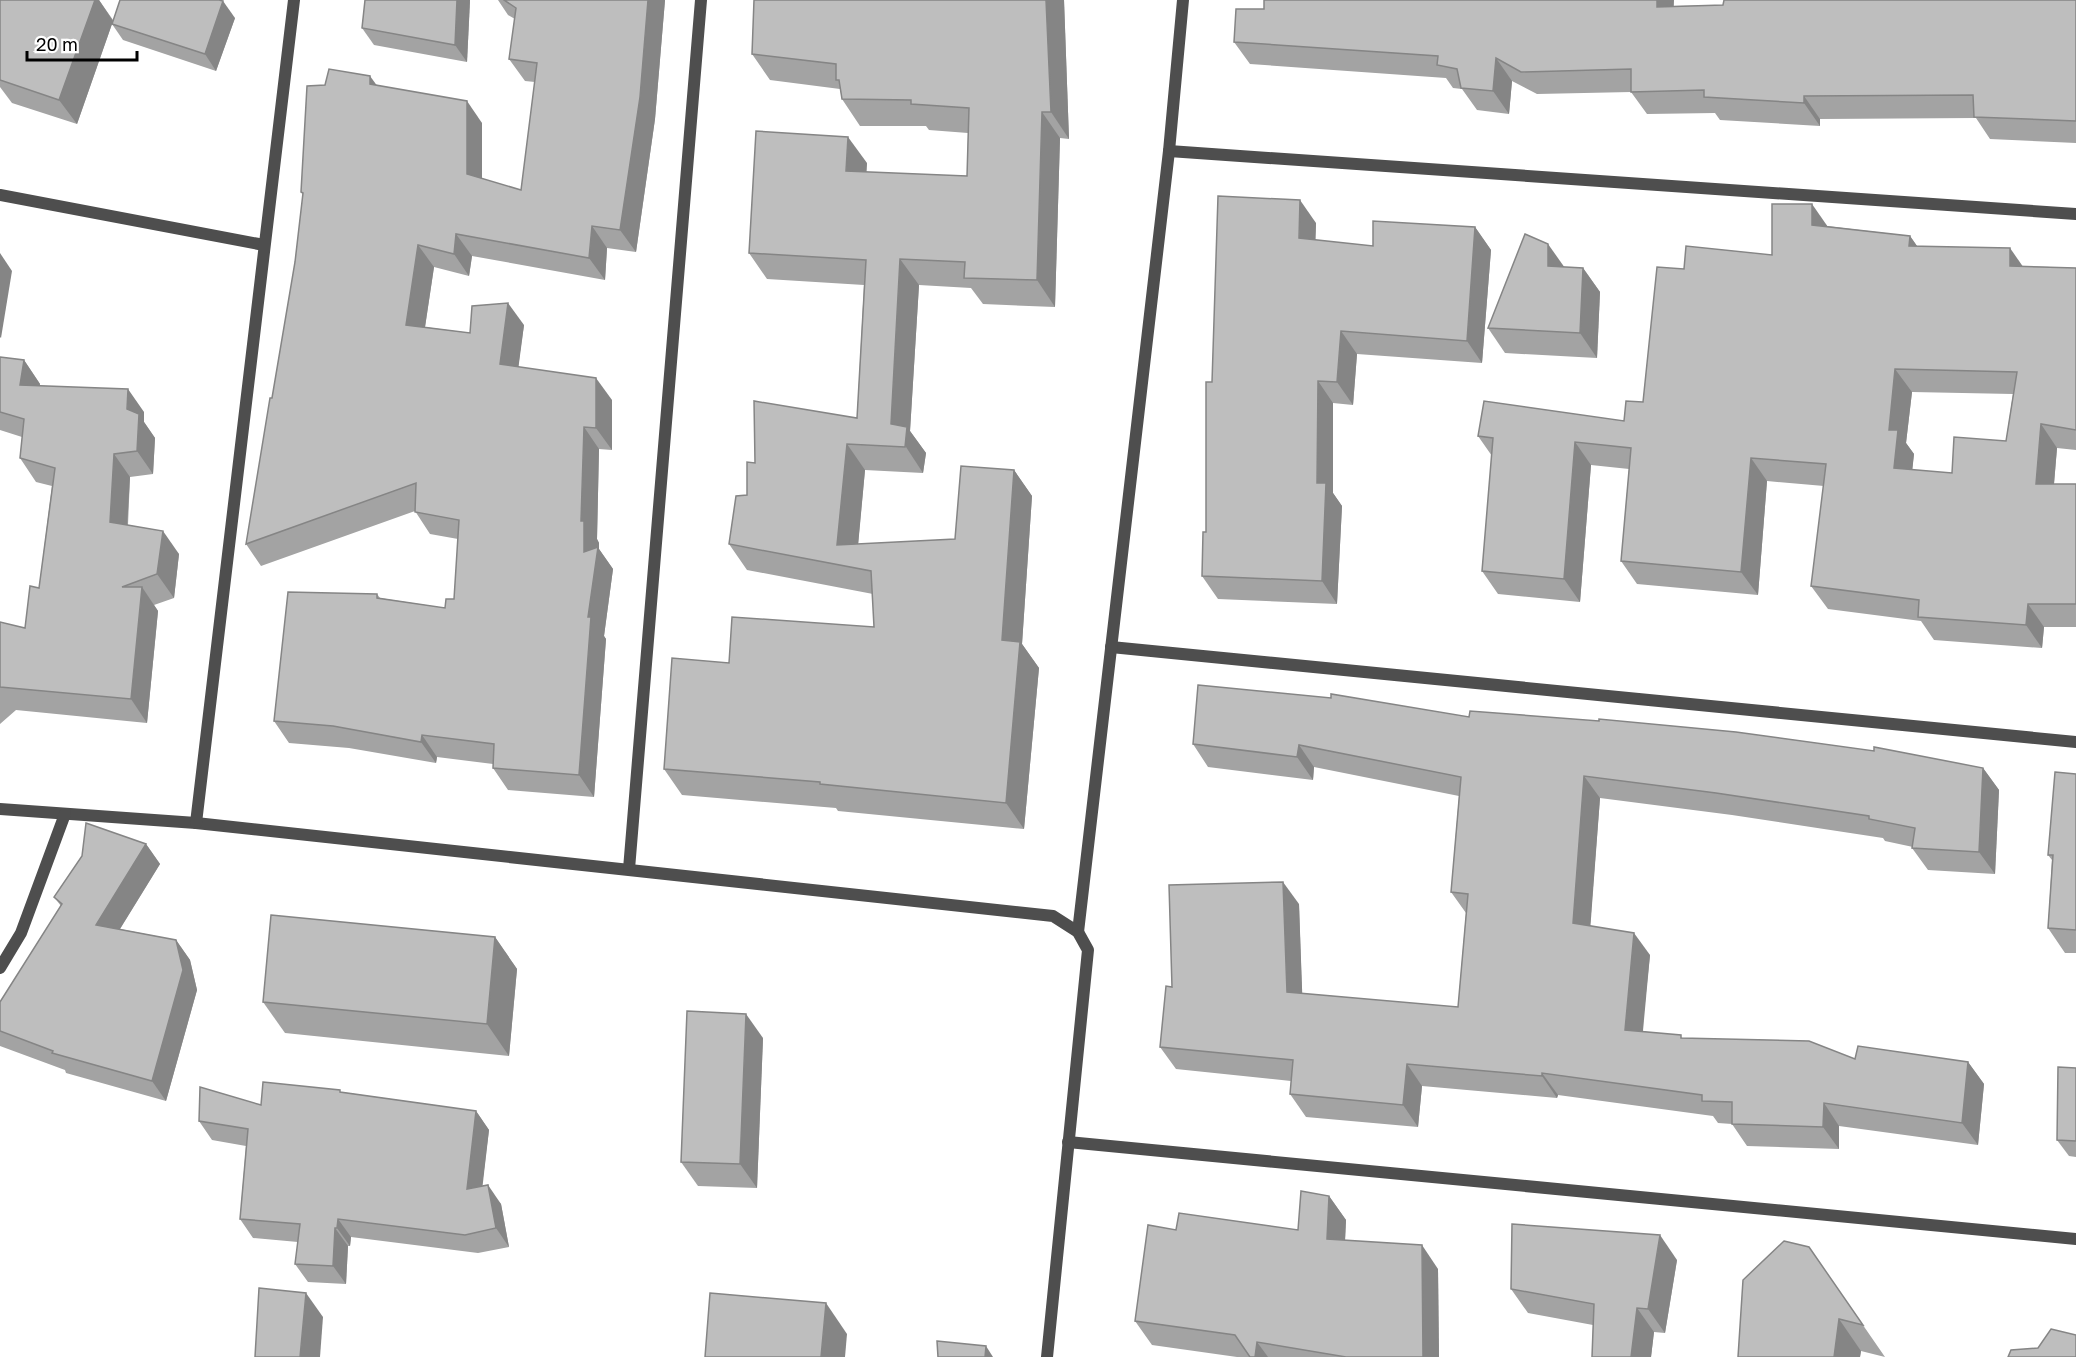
<svg xmlns="http://www.w3.org/2000/svg" width="2076" height="1357" viewBox="0 0 2076 1357" font-family="'Golos Text',sans-serif">
<style>
.lines{fill:none;stroke-linecap:round;stroke-linejoin:round}
.street{stroke:#4e4e4e;stroke-width:12}
.wall{fill:#a3a3a3;fill-rule:evenodd}
.shaded-wall{fill:#858585}
.building{fill:#bebebe;stroke:#858585;stroke-width:1.5;fill-rule:evenodd}
</style>
<rect width="100%" height="100%" fill="#fff"/>
<g class="lines">
<g class="street">
<polyline points="1169,151 2076,214"/>
<polyline points="0,195 264,245"/>
<polyline points="1111,647 2076,742"/>
<polyline points="0,809 196,823 1053,916 1078,932 1088,950 1047,1357"/>
<polyline points="196,823 294,0"/>
<polyline points="629,869 701,0"/>
<polyline points="1078,932 1169,151 1183,0"/>
<polyline points="0,968 21,933 65,814"/>
<polyline points="1068,1142 2076,1239"/>
</g>
</g>
<g class="wall">
<polygon points="0,0 99,0 113,20 235,18 216,71 123,40 112,24 77,124 12,103 0,87"/>
<polygon points="365,0 470,0 467,62 374,45 362,28"/>
<polygon points="498,0 665,0 655,119 636,252 607,248 605,280 472,256 469,276 434,267 425,327 470,333 524,325 518,367 612,400 612,450 599,449 597,539 599,543 599,549 613,569 604,636 606,639 594,797 508,790 493,768 493,764 437,757 436,763 349,748 289,743 274,721 377,594 380,598 445,608 454,599 458,539 430,534 415,511 261,566 246,544 272,398 295,262 303,195 301,192 376,85 482,123 482,179 521,190 535,82 525,81 509,59 515,19 508,15"/>
<polygon points="754,0 1064,0 1069,139 1060,138 1055,307 983,304 971,288 919,285 910,431 926,453 923,473 865,470 858,544 955,539 1014,470 1032,496 1022,644 1039,668 1024,829 838,811 836,808 682,795 664,769 729,663 874,627 873,594 747,570 729,544 747,495 755,463 857,418 864,285 767,279 749,253 867,163 866,172 967,176 968,133 929,130 926,126 860,126 842,99 840,89 770,80 752,54"/>
<polygon points="2076,0 2076,143 1990,139 1976,118 1820,119 1820,126 1720,120 1715,113 1647,114 1631,92 1537,94 1512,81 1509,114 1477,110 1462,89 1453,88 1446,78 1250,64 1234,42 1264,9 1674,6"/>
<polygon points="1316,223 1315,240 1373,246 1475,227 1491,250 1482,363 1357,354 1353,405 1333,403 1333,493 1342,506 1337,604 1218,599 1202,576 1206,532"/>
<path d="M1827 226 1910 236 1917 246 2022 266 2076 268V450L2057 448 2054 484H2076V627H2044L2042 648 1934 640 1921 621 1828 609 1811 586 1824 486 1767 481 1758 595 1637 584 1621 561 1629 469 1591 465 1580 602 1498 594 1482 571 1492 456 1478 436 1624 421 1643 402 1684 269 1772 255ZM1912 392 2013 394 2006 441 1952 473 1912 470 1914 454 1906 443Z"/>
<polygon points="1583,268 1600,292 1597,358 1505,353 1488,328"/>
<polygon points="0,357 24,360 40,384 40,386 144,412 144,422 155,438 153,474 130,477 128,525 179,554 174,598 154,605 158,611 147,723 16,710 0,724 0,622 25,628 39,588 52,486 36,482 20,458 22,437 0,430"/>
<polygon points="1469,717 1983,768 1999,790 1995,874 1928,870 1912,848 1913,847 1885,841 1883,838 1732,815 1600,798 1590,926 1650,955 1642,1031 1683,1038 1855,1059 1968,1062 1984,1084 1978,1145 1839,1126 1839,1149 1747,1146 1732,1124 1718,1123 1713,1116 1558,1095 1557,1098 1422,1086 1418,1127 1306,1117 1290,1094 1291,1081 1176,1069 1160,1047 1172,987 1299,904 1302,994 1458,1007 1466,913 1451,892 1459,796 1314,767 1313,780 1208,767 1193,744"/>
<polygon points="2076,774 2076,953 2065,953 2048,928 2052,860 2048,855"/>
<polygon points="146,844 160,864 120,929 176,940 190,960 197,990 166,1101 66,1073 65,1070 0,1046 0,1002 61,906 54,897 82,856"/>
<polygon points="495,937 517,969 509,1056 285,1033 263,1002"/>
<polygon points="763,1038 757,1188 698,1186 681,1162"/>
<polygon points="2076,1068 2076,1157 2069,1156 2057,1140"/>
<polygon points="341,1092 476,1111 489,1130 482,1186 501,1204 509,1247 478,1253 351,1237 350,1246 348,1246 346,1284 308,1282 295,1264 298,1242 253,1238 240,1219 246,1146 212,1140 199,1121 261,1105"/>
<polygon points="1329,1196 1346,1220 1345,1240 1438,1269 1439,1357 1237,1357 1152,1345 1135,1321 1176,1230 1298,1230"/>
<polygon points="1809,1247 1885,1357 1861,1351 1860,1357 1738,1357"/>
<polygon points="1677,1260 1665,1333 1654,1332 1651,1357 1592,1357 1593,1325 1528,1313 1511,1289"/>
</g>
<g class="shaded-wall">
<polygon points="95,0 99,0 113,21 77,124 59,100"/>
<polygon points="457,0 470,0 467,62 455,45"/>
<polygon points="648,0 665,0 655,119 636,252 620,230"/>
<polygon points="1046,0 1064,0 1069,139 1051,112"/>
<polygon points="1657,0 1674,0 1673,29 1657,7"/>
<polygon points="223,1 235,18 216,71 205,54"/>
<polygon points="1496,58 1512,81 1509,114 1493,91"/>
<polygon points="370,76 386,98 370,84"/>
<polygon points="1804,96 1820,119 1820,126 1804,103"/>
<polygon points="467,101 482,123 482,196 467,174"/>
<polygon points="1042,112 1060,138 1055,307 1037,280"/>
<polygon points="848,137 867,163 865,198 846,171"/>
<polygon points="1300,200 1316,223 1315,261 1299,238"/>
<polygon points="1812,204 1828,227 1812,225"/>
<polygon points="592,226 607,248 605,280 589,258"/>
<polygon points="1475,227 1491,250 1482,363 1467,341"/>
<polygon points="456,234 472,256 469,276 454,254"/>
<polygon points="1910,236 1926,259 1909,246"/>
<polygon points="1548,244 1565,268 1548,266"/>
<polygon points="418,245 434,267 422,347 406,325"/>
<polygon points="2010,248 2026,271 2010,266"/>
<polygon points="0,253 12,271 1,338 0,337"/>
<polygon points="900,259 919,285 910,431 926,453 923,473 891,424"/>
<polygon points="1583,268 1600,292 1597,358 1580,333"/>
<polygon points="508,303 524,325 516,386 500,364"/>
<polygon points="1341,331 1357,354 1353,405 1337,382"/>
<polygon points="24,360 40,384 36,409 20,385"/>
<polygon points="1895,369 1912,392 1906,443 1914,454 1910,492 1894,468 1889,430"/>
<polygon points="596,378 612,400 612,450 596,428"/>
<polygon points="1318,381 1333,403 1333,493 1342,506 1337,604 1322,581 1317,483"/>
<polygon points="128,389 144,412 144,422 155,438 153,474 137,451 127,409"/>
<polygon points="2041,424 2057,448 2052,507 2036,484"/>
<polygon points="584,427 599,449 597,539 599,543 599,549 613,569 604,636 606,639 594,797 579,775 588,617 581,521"/>
<polygon points="1575,442 1591,465 1580,602 1564,579"/>
<polygon points="847,444 865,470 856,568 837,545"/>
<polygon points="114,454 130,477 126,545 110,522"/>
<polygon points="1751,458 1767,481 1758,595 1741,572"/>
<polygon points="1014,470 1032,496 1022,644 1039,668 1024,829 1006,803 1002,640"/>
<polygon points="163,531 179,554 174,598 157,574"/>
<polygon points="142,587 158,611 147,723 131,699"/>
<polygon points="2028,604 2044,627 2042,648 2026,625"/>
<polygon points="422,735 437,757 436,763 421,742"/>
<polygon points="1299,745 1314,767 1313,780 1297,757"/>
<polygon points="1983,768 1999,790 1995,874 1979,852"/>
<polygon points="1584,776 1600,798 1589,945 1573,923"/>
<polygon points="146,844 160,864 110,945 96,925"/>
<polygon points="1283,882 1299,904 1303,1015 1287,992"/>
<polygon points="1634,933 1650,955 1641,1052 1625,1030"/>
<polygon points="495,937 517,969 509,1056 487,1024"/>
<polygon points="176,940 190,960 197,990 166,1101 152,1081"/>
<polygon points="746,1014 763,1038 757,1188 740,1164"/>
<polygon points="1968,1062 1984,1084 1978,1145 1962,1123"/>
<polygon points="1407,1064 1422,1086 1418,1127 1403,1105"/>
<polygon points="1542,1073 1558,1095 1557,1098 1542,1076"/>
<polygon points="1824,1103 1839,1126 1839,1149 1823,1127"/>
<polygon points="476,1111 489,1130 480,1208 467,1189"/>
<polygon points="488,1185 501,1204 509,1247 496,1228"/>
<polygon points="1329,1196 1346,1220 1344,1262 1327,1239"/>
<polygon points="338,1219 351,1237 350,1246 337,1228"/>
<polygon points="335,1228 348,1246 346,1284 333,1266"/>
<polygon points="1660,1235 1677,1260 1665,1333 1648,1309"/>
<polygon points="1422,1245 1438,1269 1439,1357 1423,1357"/>
<polygon points="306,1293 323,1317 320,1357 300,1357"/>
<polygon points="826,1303 847,1334 845,1357 821,1357"/>
<polygon points="1637,1308 1654,1332 1651,1357 1631,1357"/>
<polygon points="1839,1319 1861,1351 1860,1357 1834,1357"/>
<polygon points="1257,1342 1268,1357 1255,1357"/>
<polygon points="986,1346 993,1357 985,1357"/>
</g>
<g class="building">
<polygon points="0,0 95,0 59,100 0,80"/>
<polygon points="120,0 219,0 223,1 205,54 112,24"/>
<polygon points="365,0 457,0 455,45 362,28"/>
<polygon points="504,0 648,0 640,97 620,230 592,226 589,258 456,234 454,254 418,245 406,325 470,333 472,306 508,303 500,364 596,378 596,428 584,427 581,521 584,521 584,552 598,547 588,617 591,617 579,775 493,768 494,744 422,735 421,742 333,726 274,721 288,592 377,594 377,598 445,608 446,599 454,599 459,520 415,512 416,483 246,544 270,398 272,398 295,262 303,193 301,192 307,86 325,85 329,69 370,76 370,84 467,101 467,174 521,190 537,63 509,59 516,8"/>
<polygon points="754,0 1046,0 1051,112 1042,112 1037,280 964,278 965,262 900,259 891,424 907,427 905,447 847,444 837,545 955,539 961,466 1014,470 1002,640 1020,642 1006,803 820,784 820,782 664,769 672,658 729,663 732,617 874,627 871,571 729,544 736,496 747,495 747,462 755,463 754,401 857,418 866,260 749,253 756,131 848,137 846,171 967,176 969,108 911,104 911,100 842,99 839,80 836,80 836,64 752,54"/>
<polygon points="1264,0 1657,0 1657,7 1723,5 1724,0 2076,0 2076,121 1974,117 1973,95 1804,96 1804,103 1704,97 1704,90 1631,92 1631,69 1521,72 1496,58 1493,91 1461,88 1457,69 1437,65 1438,56 1234,42 1236,9 1264,9"/>
<polygon points="1218,196 1300,200 1299,238 1373,246 1373,221 1475,227 1467,341 1341,331 1337,382 1318,381 1317,483 1326,483 1322,581 1202,576 1203,532 1206,532 1206,382 1212,382"/>
<path d="M1772 204H1812V225L1910 236 1909 246 2010 248V266L2076 268V430L2041 424 2036 484H2076V604H2028L2026 625 1918 617 1919 600 1811 586 1826 464 1751 458 1741 572 1621 561 1631 448 1575 442 1564 579 1482 571 1493 438 1478 436 1484 401 1624 421 1626 401 1643 402 1657 267 1684 269 1686 246 1772 255ZM1895 369 2017 372 2006 441 1954 437 1952 473 1894 468 1898 430H1889Z"/>
<polygon points="1525,234 1548,244 1548,266 1583,268 1580,333 1488,328"/>
<polygon points="0,357 24,360 20,385 128,389 127,409 139,414 137,451 114,454 110,522 163,531 157,574 122,587 142,587 131,699 0,687 0,622 25,628 30,586 39,588 55,468 20,458 24,419 0,412"/>
<polygon points="1198,685 1331,698 1331,694 1469,717 1470,711 1599,721 1599,719 1736,732 1874,751 1874,747 1983,768 1979,852 1912,848 1915,828 1869,819 1869,816 1716,793 1584,776 1573,923 1634,933 1625,1030 1681,1035 1681,1038 1809,1041 1855,1059 1858,1046 1968,1062 1962,1123 1824,1103 1823,1127 1732,1124 1732,1102 1702,1101 1702,1095 1542,1073 1542,1076 1407,1064 1403,1105 1290,1094 1293,1060 1160,1047 1166,986 1172,987 1169,885 1283,882 1287,992 1458,1007 1468,894 1451,892 1461,777 1299,745 1297,757 1193,744"/>
<polygon points="2055,772 2076,774 2076,930 2048,928 2053,855 2048,855"/>
<polygon points="86,823 146,844 96,925 176,940 183,970 152,1081 52,1053 53,1051 0,1031 0,1002 62,904 54,897 82,856"/>
<polygon points="271,915 495,937 487,1024 263,1002"/>
<polygon points="687,1011 746,1014 740,1164 681,1162"/>
<polygon points="2058,1067 2076,1068 2076,1141 2057,1140"/>
<polygon points="263,1082 340,1090 340,1092 476,1111 467,1189 488,1185 496,1228 465,1235 338,1219 337,1228 335,1228 333,1266 295,1264 300,1224 240,1219 248,1129 199,1121 200,1087 261,1105"/>
<polygon points="1301,1191 1329,1196 1327,1239 1422,1245 1423,1357 1346,1357 1257,1342 1255,1357 1250,1357 1235,1335 1135,1321 1148,1225 1176,1230 1179,1213 1298,1230"/>
<polygon points="1512,1224 1660,1235 1648,1309 1637,1308 1631,1357 1592,1357 1594,1304 1511,1289"/>
<polygon points="1784,1241 1809,1247 1863,1325 1839,1319 1834,1357 1738,1357 1743,1280"/>
<polygon points="259,1288 306,1293 300,1357 255,1357"/>
<polygon points="710,1293 826,1303 821,1357 705,1357"/>
<polygon points="2051,1329 2076,1335 2076,1357 2008,1357 2011,1350 2038,1348"/>
<polygon points="937,1341 986,1346 985,1357 938,1357"/>
</g>
<path d="M27 51v9h110v-9" fill="none" stroke="#000000" stroke-width="3"/>
<text x="36" y="51" font-size="18" fill="#000000" stroke="#ffffff" stroke-width="4.5" paint-order="stroke">20 m</text>
</svg>
